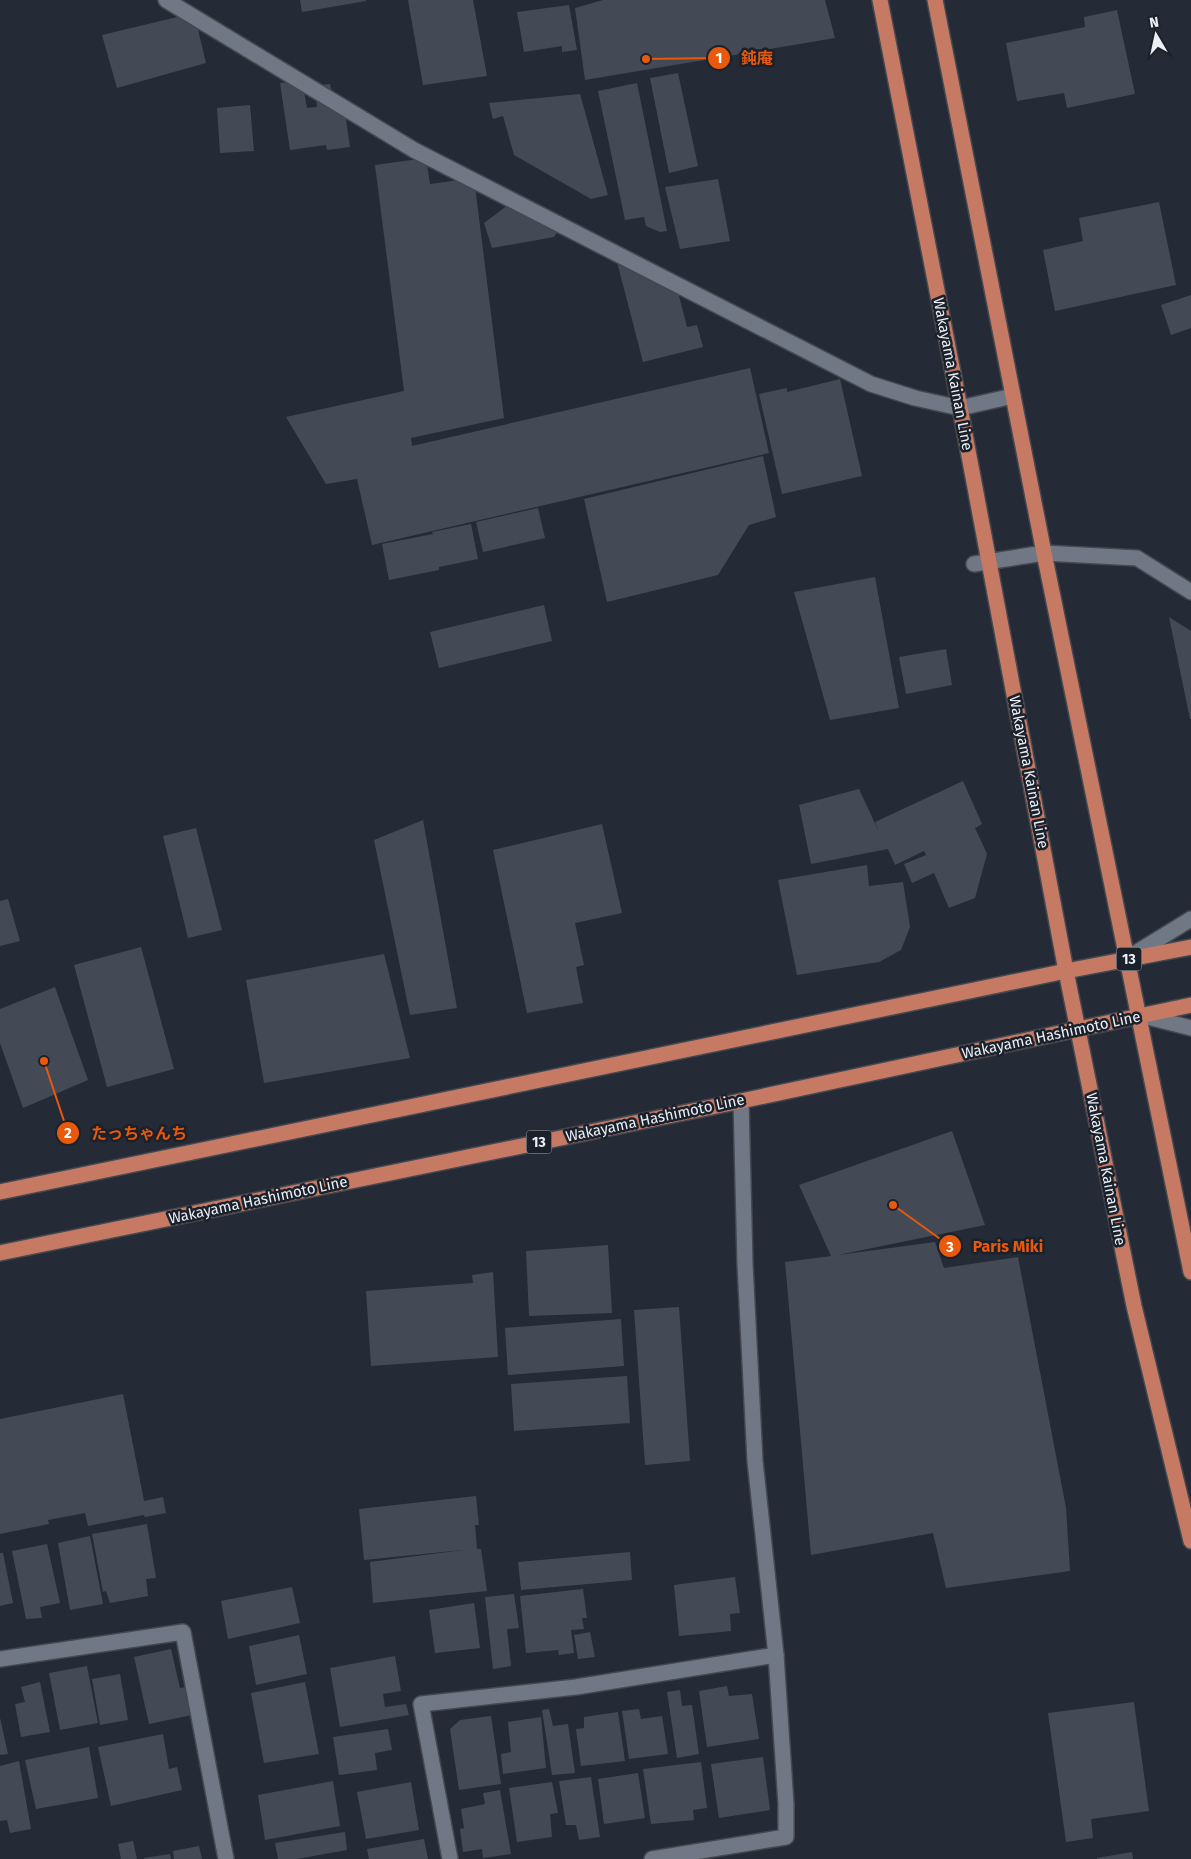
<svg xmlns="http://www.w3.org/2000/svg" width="1191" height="1859" viewBox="0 0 1191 1859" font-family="'Fira Sans','Noto Sans JP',sans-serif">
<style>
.building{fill:#434a55}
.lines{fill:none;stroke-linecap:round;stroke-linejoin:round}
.minor-casing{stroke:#434851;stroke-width:18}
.major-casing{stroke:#434851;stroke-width:18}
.minor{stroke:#717885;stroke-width:15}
.major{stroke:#c67963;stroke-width:15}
.labels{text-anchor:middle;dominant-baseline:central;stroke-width:5;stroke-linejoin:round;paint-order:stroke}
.shield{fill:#1b212b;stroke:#adb1b9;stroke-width:1}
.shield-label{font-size:14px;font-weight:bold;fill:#ebeff6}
.street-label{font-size:15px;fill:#ebeff6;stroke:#1b212b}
.leader{fill:none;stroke:#e8590c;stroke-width:2}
.callout-dot{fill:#e8590c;stroke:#1b212b;stroke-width:2}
.mark-label{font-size:15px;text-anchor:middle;font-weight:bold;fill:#fff}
.callout-label{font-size:16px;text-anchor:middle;font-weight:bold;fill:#e8590c;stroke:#1b212b;stroke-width:5;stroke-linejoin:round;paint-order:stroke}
</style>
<rect width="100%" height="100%" fill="#252b36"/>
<g class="building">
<polygon points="300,0 366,0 366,1 302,12"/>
<polygon points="408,0 473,0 487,76 423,85"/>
<polygon points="603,0 825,0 835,38 585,80 575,8"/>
<polygon points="569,5 577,50 562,52 562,46 524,52 517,12"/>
<polygon points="1117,10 1135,94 1067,108 1064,93 1017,101 1006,43 1085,27 1084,17"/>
<polygon points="194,13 206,63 117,88 102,35"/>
<polygon points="678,73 698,166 669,173 650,78"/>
<polygon points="302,80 307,108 317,107 316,97 309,98 308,87 330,84 333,99 343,98 350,147 327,150 326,145 290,150 280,83"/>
<polygon points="637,83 667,231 660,232 646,226 644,217 625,220 598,91"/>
<polygon points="580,94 608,195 591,199 514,155 503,116 493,119 489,103"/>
<polygon points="250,105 254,151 220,153 217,108"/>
<polygon points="426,158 430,184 474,178 504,418 411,438 412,446 750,368 769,453 372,545 357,479 326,484 286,417 404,391 375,165"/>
<polygon points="718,179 730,241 680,249 665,187"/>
<polygon points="520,196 564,221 554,237 492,248 484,223"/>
<polygon points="1159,202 1176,285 1055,311 1043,250 1083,241 1079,218"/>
<polygon points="615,254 652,267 657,285 675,280 687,327 697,325 703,347 643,362"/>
<polygon points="1191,295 1191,328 1171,335 1161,305"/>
<polygon points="840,379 862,476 782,494 759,394 787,388 787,392"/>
<polygon points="763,456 776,517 749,525 718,575 607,602 584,499"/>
<polygon points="538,508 545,538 483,552 476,522"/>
<polygon points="471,524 478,559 439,567 439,570 389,580 382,544 433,534 432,532"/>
<polygon points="875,577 899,708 830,720 794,592"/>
<polygon points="544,605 552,641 439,668 430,632"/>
<polygon points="1169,617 1191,631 1191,719 1190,719"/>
<polygon points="946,649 952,685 906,694 899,657"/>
<polygon points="963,781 982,824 975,828 987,854 975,898 949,908 934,873 912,883 904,864 926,855 924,851 895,865 888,849 811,864 799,805 859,789 880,834 875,822"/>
<polygon points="423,820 457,1008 410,1015 374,840"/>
<polygon points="602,824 622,913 575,923 584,965 576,967 583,1003 527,1013 493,850"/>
<polygon points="196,828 222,930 188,938 163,836"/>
<polygon points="867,865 869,886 903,882 910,927 901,950 879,962 797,975 778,880"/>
<polygon points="8,899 20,941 0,946 0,901"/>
<polygon points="141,947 174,1069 107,1087 74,965"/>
<polygon points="384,954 410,1058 264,1083 246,980"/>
<polygon points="55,987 88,1080 23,1108 0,1043 0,1009"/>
<polygon points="952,1131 985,1225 838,1255 935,1242 944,1268 1018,1257 1066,1508 1070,1571 946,1588 933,1533 811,1555 785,1262 831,1256 799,1185"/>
<polygon points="608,1245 612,1313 529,1316 526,1251"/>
<polygon points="493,1272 498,1357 371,1366 366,1291 473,1283 472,1275"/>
<polygon points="679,1307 690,1461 645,1465 634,1310"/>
<polygon points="621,1319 624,1366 508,1375 505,1328"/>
<polygon points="627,1376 630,1423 514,1431 511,1384"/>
<polygon points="123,1394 144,1501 163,1497 166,1513 145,1517 144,1515 88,1526 85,1513 48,1520 49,1524 0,1534 0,1419"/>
<polygon points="476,1496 479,1525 475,1525 477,1549 481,1549 487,1591 373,1603 370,1562 463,1550 364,1560 359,1509"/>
<polygon points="147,1524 156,1578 146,1579 148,1596 110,1603 106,1591 103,1592 92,1534"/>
<polygon points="90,1536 103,1604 70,1610 58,1543"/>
<polygon points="47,1544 60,1603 40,1607 42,1618 26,1619 12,1551"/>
<polygon points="630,1552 632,1580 521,1590 518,1562"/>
<polygon points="0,1553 3,1553 13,1603 0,1606"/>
<polygon points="735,1577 740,1613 730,1614 731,1631 679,1636 674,1585"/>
<polygon points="292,1587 300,1623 228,1639 221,1601"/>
<polygon points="583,1589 587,1618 582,1618 584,1629 571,1630 574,1653 559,1655 558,1650 526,1653 520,1596"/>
<polygon points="514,1594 519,1628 507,1629 511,1666 493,1669 485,1597"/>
<polygon points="474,1603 480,1648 435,1653 429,1610"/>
<polygon points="590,1632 595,1657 578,1659 574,1635"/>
<polygon points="299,1635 307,1674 256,1685 249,1646"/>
<polygon points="171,1649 180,1688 187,1687 192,1715 149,1724 134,1657"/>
<polygon points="395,1656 401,1691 383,1694 385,1707 406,1704 409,1715 340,1727 330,1668"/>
<polygon points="87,1666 98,1723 60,1730 49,1673"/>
<polygon points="120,1674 128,1720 100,1725 92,1679"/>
<polygon points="40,1682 50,1732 21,1737 15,1704 25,1702 21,1687"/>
<polygon points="305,1682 319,1754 264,1763 251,1693"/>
<polygon points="727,1686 729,1696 752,1694 759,1739 707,1747 699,1691"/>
<polygon points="680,1690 682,1706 692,1705 699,1754 677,1758 667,1692"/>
<polygon points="1134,1702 1149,1811 1091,1819 1093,1838 1066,1842 1048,1713"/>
<polygon points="549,1709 553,1726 568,1724 575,1773 552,1775 542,1710"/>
<polygon points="639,1709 641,1719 662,1716 668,1754 629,1759 622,1711"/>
<polygon points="618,1712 625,1761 581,1766 576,1729 584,1728 584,1717"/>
<polygon points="491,1716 501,1784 459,1790 450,1729 460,1720"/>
<polygon points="541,1717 546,1768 503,1774 501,1754 511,1752 508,1722"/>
<polygon points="0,1718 8,1754 0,1755"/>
<polygon points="388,1729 392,1750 375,1753 377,1770 339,1775 333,1737"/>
<polygon points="163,1734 169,1769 177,1767 182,1790 111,1806 98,1747"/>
<polygon points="89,1747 98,1798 36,1809 25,1760"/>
<polygon points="763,1757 770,1810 719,1818 711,1764"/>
<polygon points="19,1761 31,1829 10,1833 7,1820 0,1821 0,1766"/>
<polygon points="701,1762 707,1808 693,1810 694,1820 651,1824 643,1769"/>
<polygon points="638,1773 645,1818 604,1824 598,1779"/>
<polygon points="591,1777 600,1837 579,1840 576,1825 566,1825 559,1781"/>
<polygon points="333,1781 340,1826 265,1840 258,1795"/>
<polygon points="411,1782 419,1830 366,1839 357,1792"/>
<polygon points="552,1782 558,1813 550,1814 552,1837 517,1842 509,1788"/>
<polygon points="500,1790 511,1854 483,1858 482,1849 463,1852 460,1829 464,1828 461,1809 485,1804 483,1793"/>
<polygon points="345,1832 347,1850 297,1859 278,1859 275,1843"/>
<polygon points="424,1839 428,1859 369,1859 367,1849"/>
<polygon points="133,1841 137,1859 121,1859 118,1844"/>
<polygon points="199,1846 202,1859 174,1859 173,1851"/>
<polygon points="1132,1852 1133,1859 1097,1859 1097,1858"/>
<polygon points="170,1854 171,1859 144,1859 144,1858"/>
</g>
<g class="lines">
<defs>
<g id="minor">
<polyline points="166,0 414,150 871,384 915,398 960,408 1013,396"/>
<polyline points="974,564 1044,553 1137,558 1191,592"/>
<polyline points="1126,959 1191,919"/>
<polyline points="1140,1015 1191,1028"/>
<polyline points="0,1659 183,1632 226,1859"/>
<polyline points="450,1859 421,1704 576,1687 776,1655"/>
<polyline points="652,1859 786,1837 786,1804 776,1655 755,1461 745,1264 741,1101"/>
</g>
<g id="major">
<polyline points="880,0 960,408 1066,971 1134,1306 1191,1541"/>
<polyline points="935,0 1044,553 1191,1272"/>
<polyline points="0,1192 1066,971 1191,947"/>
<polyline points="0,1253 741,1101 1191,1005"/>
</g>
</defs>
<use href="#minor" class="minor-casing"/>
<use href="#major" class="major-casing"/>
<use href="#minor" class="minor"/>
<use href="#major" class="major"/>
</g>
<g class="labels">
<g class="shield">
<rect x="1116.5" y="947.5" width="25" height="23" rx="4"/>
<rect x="526.5" y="1130.5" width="25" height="23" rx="4"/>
</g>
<g class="shield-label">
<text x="1129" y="959">13</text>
<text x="539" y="1142">13</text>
</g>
<g class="street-label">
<text transform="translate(953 374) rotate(79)">Wakayama Kainan Line</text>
<text transform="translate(1029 772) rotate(79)">Wakayama Kainan Line</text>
<text transform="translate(1051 1035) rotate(-12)">Wakayama Hashimoto Line</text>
<text transform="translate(655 1118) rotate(-12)">Wakayama Hashimoto Line</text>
<text transform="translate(1106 1169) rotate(79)">Wakayama Kainan Line</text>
<text transform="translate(258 1200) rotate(-12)">Wakayama Hashimoto Line</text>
</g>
</g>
<path class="leader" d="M646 59L719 58M44 1061L68 1133M893 1205L950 1246"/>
<g class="callout-dot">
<circle cx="646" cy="59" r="5"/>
<circle cx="44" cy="1061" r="5"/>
<circle cx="893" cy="1205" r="5"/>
<circle cx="719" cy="58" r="12"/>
<circle cx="68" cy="1133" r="12"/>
<circle cx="950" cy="1246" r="12"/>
</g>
<g class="mark-label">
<text x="719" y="63">1</text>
<text x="68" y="1138">2</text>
<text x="950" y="1252">3</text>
</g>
<g class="callout-label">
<text x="757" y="64">鈍庵</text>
<text x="139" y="1139">たっちゃんち</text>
<text x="1008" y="1252">Paris Miki</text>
</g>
<g transform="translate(1156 35) rotate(351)" stroke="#1b212b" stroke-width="4" paint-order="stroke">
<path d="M0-4L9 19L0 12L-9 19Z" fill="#ebeff6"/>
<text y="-8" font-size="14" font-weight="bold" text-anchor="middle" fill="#ebeff6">N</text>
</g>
</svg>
